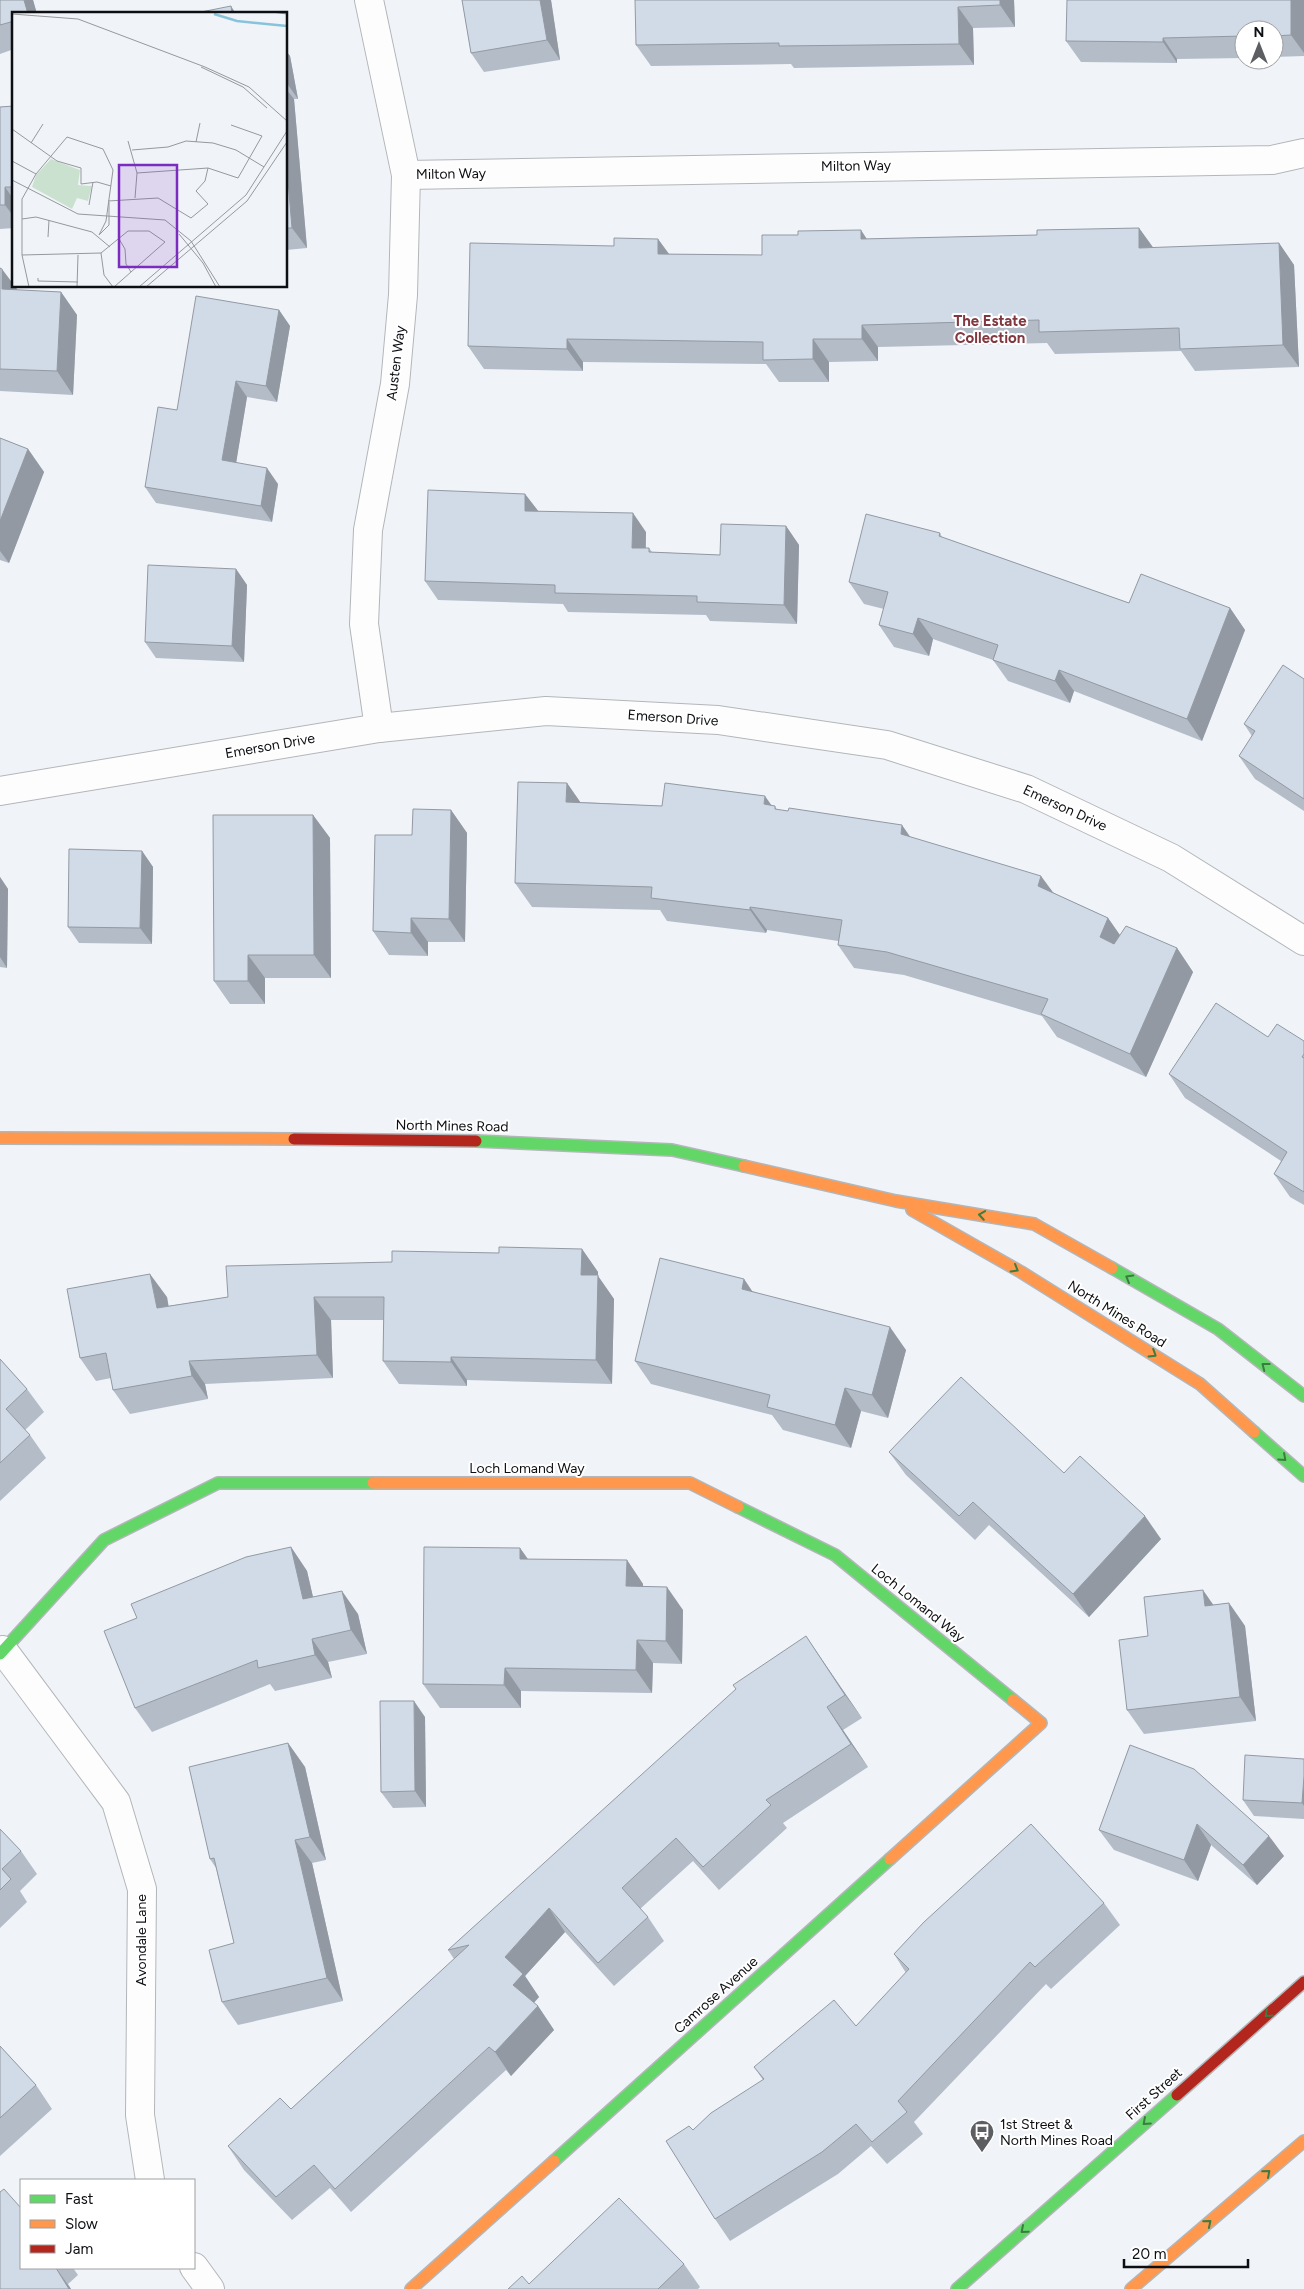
<svg xmlns="http://www.w3.org/2000/svg" width="1304" height="2289" viewBox="0 0 1304 2289" font-family="Figtree,sans-serif">
<style>
.lines{fill:none;stroke-linecap:round;stroke-linejoin:round}
.street-casing{stroke:#b3b6b9;stroke-width:30}
.fast-casing{stroke:#b3b6b9;stroke-width:14}
.slow-casing{stroke:#b3b6b9;stroke-width:14}
.jam-casing{stroke:#b3b6b9;stroke-width:14}
.street{stroke:#fdfdfe;stroke-width:28}
.fast{stroke:#63d668;stroke-width:11}
.slow{stroke:#ff974d;stroke-width:11}
.jam{stroke:#b3261e;stroke-width:11}
.wall{fill:#b4bcc8}
.shaded-wall{fill:#9299a2}
.building{fill:#d1dbe8;stroke:#9299a2}
.oneway{stroke:#3c7c41}
.labels{text-anchor:middle;dominant-baseline:central;stroke-width:4;stroke-linejoin:round;paint-order:stroke}
.street-label{font-size:14px;fill:#0c0e11;stroke:#fff}
.poi-label{font-size:14px;fill:#0c0e11;stroke:#fff;text-anchor:start}
.neighbourhood-label{font-size:15px;font-weight:bold;fill:#81383f;stroke:#fff}
.inset-river{fill:none;stroke:#88c3db;stroke-width:2.5}
.inset-road{fill:none;stroke:#95989c;stroke-width:1}
.view{fill:#7b2cbf;fill-opacity:0.15;stroke:#7b2cbf;stroke-width:2.5}
.inset-edge{fill:none;stroke:#0c0e11;stroke-width:2.5}
</style>
<rect width="100%" height="100%" fill="#f0f4f8"/>
<g class="lines">
<defs>
<g id="street">
<polyline points="369,0 406,175 403,295 395,384 368,530 364,624 379,728"/>
<polyline points="406,175 1272,160 1304,153"/>
<polyline points="0,791 379,728 546,711 718,720 887,745 1026,789 1171,858 1304,941"/>
<polyline points="3,1650 116,1802 142,1889 140,2115 150,2180"/>
<polyline points="194,2267 210,2289"/>
</g>
<g id="fast">
<polyline points="476,1141 672,1150 744,1166"/>
<polyline points="1112,1268 1218,1329 1304,1396"/>
<polyline points="1254,1432 1304,1476"/>
<polyline points="738,1507 835,1555 1013,1700"/>
<polyline points="0,1654 104,1540 218,1483 373,1483"/>
<polyline points="554,2161 890,1859"/>
<polyline points="957,2289 1177,2095"/>
</g>
<g id="slow">
<polyline points="0,1138 294,1139"/>
<polyline points="744,1166 896,1201 1034,1224 1112,1268"/>
<polyline points="912,1210 1021,1272 1200,1384 1254,1432"/>
<polyline points="373,1483 690,1483 738,1507"/>
<polyline points="890,1859 1041,1723 1013,1700"/>
<polyline points="411,2289 554,2161"/>
<polyline points="1131,2289 1304,2141"/>
</g>
<g id="jam">
<polyline points="294,1139 476,1141"/>
<polyline points="1177,2095 1304,1982"/>
</g>
</defs>
<use href="#street" class="street-casing"/>
<use href="#fast" class="fast-casing"/>
<use href="#slow" class="slow-casing"/>
<use href="#jam" class="jam-casing"/>
<use href="#street" class="street"/>
<use href="#fast" class="fast"/>
<use href="#slow" class="slow"/>
<use href="#jam" class="jam"/>
</g>
<g class="wall">
<polygon points="0,0 33,0 37,14 14,14 14,49 0,54"/>
<polygon points="462,0 551,0 560,60 484,72 471,53"/>
<polygon points="1014,0 1015,27 973,28 974,65 794,68 791,64 651,66 636,45"/>
<polygon points="1304,0 1304,56 1274,57 1274,30 1244,30 1244,58 1177,59 1177,63 1081,62 1066,41"/>
<polygon points="286,51 290,56 298,99 294,99 307,248 286,250"/>
<polygon points="14,106 14,228 0,229 0,107"/>
<polygon points="1139,228 1153,248 1279,243 1294,265 1299,367 1195,371 1181,351 1055,354 1047,343 878,347 878,361 829,362 829,382 779,382 766,364 583,362 583,371 484,369 468,346 614,246 658,239 669,254 762,255 866,239 1037,235"/>
<polygon points="0,268 17,290 61,292 77,315 73,395 0,391"/>
<polygon points="279,310 290,326 277,402 247,397 236,462 278,484 272,522 156,503 145,487 177,410"/>
<polygon points="0,438 28,449 44,472 9,563 0,560"/>
<polygon points="525,494 538,511 646,532 646,548 649,548 652,552 720,555 786,526 799,545 797,624 710,621 706,615 568,612 563,604 438,600 425,581"/>
<polygon points="940,533 942,537 1129,603 1230,608 1245,630 1202,741 1074,691 1070,703 1008,681 993,660 933,639 929,656 894,647 879,625 884,609 864,604 849,582"/>
<polygon points="236,569 247,585 244,662 156,658 145,642"/>
<polygon points="1304,679 1304,811 1255,779 1239,756 1252,736 1244,724"/>
<polygon points="567,783 580,802 662,806 775,806 777,810 910,837 1054,893 1108,918 1120,935 1177,948 1193,972 1146,1077 1057,1037 1042,1016 904,975 854,968 838,945 838,941 767,930 766,933 667,921 660,910 532,907 515,883"/>
<polygon points="451,810 467,833 465,942 428,942 428,956 389,955 373,931 412,835"/>
<polygon points="313,815 330,838 331,978 265,978 265,1004 230,1004 214,981"/>
<polygon points="142,851 153,867 152,944 79,943 68,927"/>
<polygon points="0,877 8,889 7,968 0,967"/>
<polygon points="1268,1037 1304,1041 1304,1205 1290,1197 1274,1174 1281,1161 1185,1098 1169,1074"/>
<polygon points="582,1249 598,1272 598,1276 614,1299 612,1384 467,1380 467,1386 399,1384 383,1361 384,1320 331,1320 333,1378 205,1384 208,1399 130,1414 113,1390 111,1378 96,1381 80,1358 167,1297 168,1306 228,1297 392,1262 499,1253"/>
<polygon points="744,1279 752,1291 906,1350 888,1418 861,1411 851,1448 783,1430 772,1415 651,1384 635,1361"/>
<polygon points="0,1359 27,1389 44,1412 25,1430 30,1435 46,1458 0,1501"/>
<polygon points="889,1452 1064,1473 1161,1539 1089,1617 989,1525 975,1540 906,1475"/>
<polygon points="291,1547 307,1571 313,1597 358,1614 367,1654 328,1662 332,1678 275,1691 270,1684 152,1732 135,1708 137,1618"/>
<polygon points="520,1548 528,1559 627,1560 643,1584 643,1586 683,1610 682,1664 653,1663 652,1693 521,1691 521,1708 440,1708 423,1684"/>
<polygon points="1229,1603 1245,1626 1256,1721 1144,1734 1127,1710 1148,1636 1213,1605"/>
<polygon points="806,1636 862,1718 843,1730 868,1767 783,1823 787,1828 719,1890 693,1861 640,1909 648,1917 664,1941 614,1986 565,1932 525,1976 539,1997 534,2003 538,2006 554,2030 511,2076 506,2070 351,2212 330,2188 292,2220 244,2170 228,2146 291,2109 454,1959 448,1950"/>
<polygon points="425,1717 426,1807 393,1808 381,1792"/>
<polygon points="288,1743 305,1767 326,1860 312,1863 343,2001 238,2025 222,2002 234,1943 216,1868 210,1859"/>
<polygon points="1130,1745 1284,1856 1257,1885 1211,1845 1198,1881 1114,1850 1099,1830"/>
<polygon points="1304,1759 1304,1819 1254,1816 1243,1800"/>
<polygon points="0,1829 21,1851 37,1874 20,1891 27,1902 0,1928"/>
<polygon points="1104,1903 1120,1925 1051,1989 1046,1984 914,2122 923,2134 887,2164 871,2146 838,2174 730,2241 715,2219 693,2130 763,2080 754,2067 856,2026 906,1973 894,1954"/>
<polygon points="0,2046 36,2085 52,2109 0,2156"/>
<polygon points="684,2264 700,2287 698,2289 508,2289 529,2284"/>
<polygon points="21,2268 73,2268 78,2275 68,2284 71,2289 0,2289"/>
</g>
<g class="shaded-wall">
<polygon points="24,0 33,0 37,14 28,14"/>
<polygon points="540,0 551,0 560,60 547,40"/>
<polygon points="1000,0 1014,0 1015,27 1000,5"/>
<polygon points="1291,0 1304,0 1304,53 1291,35"/>
<polygon points="231,6 236,14 232,14"/>
<polygon points="958,7 973,28 974,65 959,44"/>
<polygon points="1163,38 1177,59 1177,63 1163,42"/>
<polygon points="286,51 290,56 298,99 286,82"/>
<polygon points="286,89 294,99 307,248 292,228 286,156"/>
<polygon points="5,187 14,200 14,217 5,205"/>
<polygon points="1139,228 1155,250 1139,248"/>
<polygon points="861,230 876,253 861,239"/>
<polygon points="658,239 674,261 658,254"/>
<polygon points="1279,243 1294,265 1299,367 1283,345"/>
<polygon points="2,269 14,285 14,286 15,286 19,292 2,289"/>
<polygon points="61,292 77,315 73,395 57,371"/>
<polygon points="279,310 290,326 277,402 266,386"/>
<polygon points="862,325 878,347 878,361 862,339"/>
<polygon points="567,339 583,362 583,371 567,349"/>
<polygon points="813,339 829,362 829,382 813,359"/>
<polygon points="236,381 247,397 234,476 222,460"/>
<polygon points="28,449 44,472 9,563 0,551 0,521"/>
<polygon points="267,468 278,484 272,522 261,506"/>
<polygon points="525,494 539,512 525,511"/>
<polygon points="633,513 646,532 645,567 632,548"/>
<polygon points="786,526 799,545 797,624 784,605"/>
<polygon points="236,569 247,585 244,662 232,646"/>
<polygon points="1230,608 1245,630 1202,741 1187,719"/>
<polygon points="918,618 933,639 929,656 913,634"/>
<polygon points="1059,670 1074,691 1070,703 1055,681"/>
<polygon points="567,783 583,806 566,802"/>
<polygon points="765,796 781,819 764,804"/>
<polygon points="451,810 467,833 465,942 449,919"/>
<polygon points="313,815 330,838 331,978 314,955"/>
<polygon points="902,825 918,848 901,834"/>
<polygon points="142,851 153,867 152,944 140,928"/>
<polygon points="1041,876 1058,899 1038,886"/>
<polygon points="0,877 8,889 7,968 0,957"/>
<polygon points="750,907 767,930 766,933 750,910"/>
<polygon points="411,918 428,942 428,956 411,933"/>
<polygon points="1108,918 1124,941 1117,961 1100,937"/>
<polygon points="1177,948 1193,972 1146,1077 1130,1054"/>
<polygon points="248,955 265,978 265,1004 248,981"/>
<polygon points="582,1249 598,1272 598,1276 614,1299 612,1384 596,1360 581,1275"/>
<polygon points="150,1274 167,1297 173,1331 157,1308"/>
<polygon points="744,1279 760,1303 742,1289"/>
<polygon points="314,1297 331,1320 333,1378 317,1355"/>
<polygon points="890,1327 906,1350 888,1418 872,1395"/>
<polygon points="451,1357 467,1380 467,1386 451,1362"/>
<polygon points="189,1361 205,1384 208,1399 192,1376"/>
<polygon points="845,1388 861,1411 851,1448 835,1425"/>
<polygon points="1145,1516 1161,1539 1089,1617 1073,1594"/>
<polygon points="291,1547 307,1571 319,1623 303,1599"/>
<polygon points="520,1548 536,1571 520,1559"/>
<polygon points="627,1560 643,1584 643,1609 626,1586"/>
<polygon points="667,1587 683,1610 682,1664 666,1641"/>
<polygon points="1203,1590 1219,1613 1205,1606"/>
<polygon points="342,1591 358,1614 367,1654 351,1630"/>
<polygon points="1229,1603 1245,1626 1256,1721 1240,1697"/>
<polygon points="806,1636 822,1660 862,1718 845,1695"/>
<polygon points="312,1639 328,1662 332,1678 315,1655"/>
<polygon points="637,1640 653,1663 652,1693 636,1670"/>
<polygon points="505,1668 521,1691 521,1708 504,1685"/>
<polygon points="414,1701 425,1717 426,1807 415,1791"/>
<polygon points="827,1707 843,1730 868,1767 851,1744"/>
<polygon points="288,1743 305,1767 326,1860 310,1837"/>
<polygon points="1304,1776 1304,1806 1302,1803"/>
<polygon points="1197,1824 1211,1845 1198,1881 1184,1860"/>
<polygon points="1269,1836 1284,1856 1257,1885 1243,1865"/>
<polygon points="295,1840 312,1863 343,2001 327,1978"/>
<polygon points="549,1908 565,1932 525,1976 539,1997 529,2008 513,1985 505,1957"/>
<polygon points="538,2006 554,2030 511,2076 495,2052"/>
<polygon points="56,2268 71,2289 69,2289"/>
</g>
<g class="building">
<polygon points="0,0 24,0 28,14 14,14 14,21 0,25"/>
<polygon points="462,0 540,0 547,40 471,53"/>
<polygon points="635,0 1000,0 1000,5 958,7 959,44 779,46 779,43 636,45"/>
<polygon points="1067,0 1291,0 1291,35 1274,36 1274,30 1244,30 1244,36 1163,38 1163,42 1066,41"/>
<polygon points="231,6 232,14 191,14"/>
<polygon points="14,106 14,187 5,187 5,205 0,205 0,107"/>
<polygon points="286,156 292,228 286,228"/>
<polygon points="1139,228 1139,248 1279,243 1283,345 1180,349 1179,328 1039,332 1039,320 862,325 862,339 813,339 813,359 763,360 763,342 567,339 567,349 468,346 470,243 614,246 614,238 658,239 658,254 762,255 762,235 798,235 798,231 861,230 861,239 1037,235 1037,230"/>
<polygon points="0,268 2,269 2,289 61,292 57,371 0,369"/>
<polygon points="196,296 279,310 266,386 236,381 222,460 267,468 261,506 145,487 158,407 177,410"/>
<polygon points="0,438 28,449 0,521"/>
<polygon points="428,490 525,494 525,511 633,513 632,548 649,548 649,552 720,555 721,524 786,526 784,605 697,602 697,596 555,593 555,585 425,581"/>
<polygon points="866,514 940,533 939,536 1129,603 1141,574 1230,608 1187,719 1059,670 1055,681 993,660 998,645 918,618 913,634 879,625 888,592 849,582"/>
<polygon points="148,565 236,569 232,646 145,642"/>
<polygon points="1283,665 1304,679 1304,799 1239,756 1255,731 1244,724"/>
<polygon points="518,782 567,783 566,802 662,806 665,783 765,796 764,804 775,806 775,809 788,811 789,808 902,825 901,834 1041,876 1038,886 1108,918 1100,937 1114,944 1126,926 1177,948 1130,1054 1041,1014 1048,999 887,952 838,945 842,920 750,907 750,910 651,898 652,887 515,883"/>
<polygon points="413,809 451,810 449,919 411,918 411,933 373,931 375,835 412,835"/>
<polygon points="213,815 313,815 314,955 248,955 248,981 214,981"/>
<polygon points="69,849 142,851 140,928 68,927"/>
<polygon points="1216,1003 1268,1037 1277,1024 1304,1041 1304,1054 1302,1057 1304,1058 1304,1192 1274,1174 1287,1152 1169,1074"/>
<polygon points="499,1247 582,1249 581,1275 598,1275 596,1360 451,1357 451,1362 383,1361 384,1297 314,1297 317,1355 189,1361 192,1376 113,1390 106,1353 80,1358 67,1289 150,1274 157,1308 228,1297 226,1266 392,1262 392,1251 499,1253"/>
<polygon points="660,1258 744,1279 742,1289 890,1327 872,1395 845,1388 835,1425 767,1407 770,1395 635,1361"/>
<polygon points="0,1359 27,1389 6,1409 30,1435 0,1463"/>
<polygon points="961,1377 1064,1473 1080,1456 1145,1516 1073,1594 973,1502 959,1516 889,1452"/>
<polygon points="291,1547 303,1599 342,1591 351,1630 312,1639 315,1655 258,1668 257,1660 135,1708 104,1631 137,1618 131,1604 246,1557"/>
<polygon points="424,1547 520,1548 520,1559 627,1560 626,1586 667,1587 666,1641 637,1640 636,1670 505,1668 504,1685 423,1684"/>
<polygon points="1203,1590 1205,1606 1229,1603 1240,1697 1127,1710 1119,1640 1148,1636 1144,1597"/>
<polygon points="806,1636 845,1695 827,1707 851,1744 766,1800 771,1805 703,1867 676,1838 622,1888 648,1917 598,1963 549,1908 505,1957 523,1974 513,1985 538,2006 495,2052 489,2047 335,2189 314,2165 276,2197 228,2146 280,2098 291,2109 469,1945 448,1950 736,1689 733,1685"/>
<polygon points="380,1701 414,1701 415,1791 381,1792"/>
<polygon points="288,1743 310,1837 295,1840 327,1978 222,2002 209,1950 234,1943 214,1858 210,1859 189,1767"/>
<polygon points="1130,1745 1194,1769 1269,1836 1243,1865 1197,1824 1184,1860 1099,1830"/>
<polygon points="1245,1755 1304,1759 1304,1776 1302,1803 1243,1800"/>
<polygon points="1031,1824 1104,1903 1035,1967 1030,1962 898,2101 907,2112 872,2142 856,2124 822,2152 715,2219 666,2141 689,2126 693,2130 711,2113 764,2079 754,2067 834,2000 856,2026 909,1969 894,1954 924,1922"/>
<polygon points="0,1829 21,1851 2,1869 11,1879 0,1890"/>
<polygon points="0,2046 36,2085 0,2118"/>
<polygon points="4,2189 21,2208 21,2268 56,2268 69,2289 0,2289 0,2192"/>
<polygon points="619,2198 684,2264 658,2289 508,2289 522,2276 529,2284"/>
</g>
<defs><path id="oneway-chevron" d="M-2-3.5L2.5 0L-2 3.5" fill="none" stroke-width="1.6" stroke-linecap="round" stroke-linejoin="round" transform="scale(1.25)"/></defs>
<g class="oneway">
<use href="#oneway-chevron" transform="translate(982 1215) rotate(-171)"/>
<use href="#oneway-chevron" transform="translate(1015 1269) rotate(30)"/>
<use href="#oneway-chevron" transform="translate(1129 1278) rotate(-150)"/>
<use href="#oneway-chevron" transform="translate(1153 1354) rotate(32)"/>
<use href="#oneway-chevron" transform="translate(1265 1366) rotate(-142)"/>
<use href="#oneway-chevron" transform="translate(1283 1458) rotate(42)"/>
<use href="#oneway-chevron" transform="translate(1268 2014) rotate(138)"/>
<use href="#oneway-chevron" transform="translate(1146 2122) rotate(138)"/>
<use href="#oneway-chevron" transform="translate(1267 2173) rotate(-41)"/>
<use href="#oneway-chevron" transform="translate(1208 2223) rotate(-40)"/>
<use href="#oneway-chevron" transform="translate(1024 2230) rotate(139)"/>
</g>
<defs>
<symbol id="bus-pin" viewBox="-11 -11 22 30"><path d="M0 17L-7.5 6A9.5 9.5 0 1 1 7.5 6Z" fill="#5c5e62" stroke="#fff"/><path d="M-5-6H5V4H4V6H2V4H-2V6H-4V4H-5ZM-3.5-4V0h7V-4ZM-3.5 1.2v1.5H-2V1.2ZM2 1.2v1.5H3.5V1.2Z" fill="#fff"/></symbol>
</defs>
<g fill-rule="evenodd">
<use href="#bus-pin" x="968" y="2118" width="28" height="38"/>
</g>
<g class="labels">
<g class="street-label">
<text transform="translate(856 166) rotate(-1)">Milton Way</text>
<text transform="translate(451 174) rotate(-1)">Milton Way</text>
<text transform="translate(396 363) rotate(-83)">Austen Way</text>
<text transform="translate(673 718) rotate(4)">Emerson Drive</text>
<text transform="translate(270 746) rotate(-10)">Emerson Drive</text>
<text transform="translate(1065 808) rotate(25)">Emerson Drive</text>
<text transform="translate(452 1126) rotate(1)">North Mines Road</text>
<text transform="translate(1117 1314) rotate(32)">North Mines Road</text>
<text x="527" y="1468">Loch Lomand Way</text>
<text transform="translate(918 1603) rotate(39)">Loch Lomand Way</text>
<text transform="translate(141 1940) rotate(-90)">Avondale Lane</text>
<text transform="translate(716 1995) rotate(-42)">Camrose Avenue</text>
<text transform="translate(1154 2094) rotate(-42)">First Street</text>
</g>
<g class="poi-label">
<text x="1000" y="2124">1st Street &amp;<tspan x="1000" dy="16">North Mines Road</tspan></text>
</g>
<g class="neighbourhood-label">
<text x="990" y="321">The Estate<tspan x="990" dy="17">Collection</tspan></text>
</g>
</g>
<g transform="translate(12 12)">
<rect width="275" height="275" fill="#f0f4f8"/>
<path d="M39 147 68 158 66 173 80 174 76 189 65 186 60 197 20 175 24 163Z" fill="#cbe1cf"/>
<path class="inset-river" d="M202 2 225 9 275 14"/>
<path class="inset-road" d="M260 0 275 2M0 2 66 7 193 55 237 75 275 109M189 55 231 75 255 96M0 117 45 149 69 156V172L85 170 99 174M116 129 125 161 123 186M184 130 188 111M19 131 31 112M120 138 156 135 174 129 201 131 224 138 252 155M0 149 24 162M125 161 196 156 226 166 250 124 219 113M0 168 66 202 153 208 179 229 208 275M96 189 146 186 179 206 196 192 184 179 193 169 196 156M77 193 81 170M10 207 24 205 80 220 98 235M167 222 191 251 204 275M87 223 97 213V190M36 225 37 208M107 227 113 237 114 252 119 260M89 241 92 263 101 275M10 243 89 241 116 219H137L153 230 102 275M26 266V269L66 270M17 275 10 243V187L24 162 55 125 91 137 101 158 94 209 87 223M65 275 66 243M127 275 234 183 275 119M134 275 235 189 275 130"/>
<path class="view" d="M107 153H165V255H107Z"/>
<rect width="275" height="275" class="inset-edge"/>
</g>
<rect x="20" y="2179" width="175" height="90" fill="#ffffff" stroke="#9e9fa0"/>
<rect x="30" y="2195" width="25" height="8" fill="#63d668" stroke="#9e9fa0"/>
<text x="65" y="2204" font-size="15" fill="#0c0e11">Fast</text>
<rect x="30" y="2220" width="25" height="8" fill="#ff974d" stroke="#9e9fa0"/>
<text x="65" y="2229" font-size="15" fill="#0c0e11">Slow</text>
<rect x="30" y="2245" width="25" height="8" fill="#b3261e" stroke="#9e9fa0"/>
<text x="65" y="2254" font-size="15" fill="#0c0e11">Jam</text>
<g transform="translate(1259 45)"><circle r="24" fill="#ffffff" stroke="#9e9fa0"/>
<path d="M0-4L9 19L0 12L-9 19Z" fill="#5c5e62"/>
<text y="-8" font-size="14" font-weight="bold" text-anchor="middle" fill="#0c0e11">N</text>
</g>
<path d="M1124 2259v8h124v-8" fill="none" stroke="#0c0e11" stroke-width="2.5"/>
<text x="1132" y="2259" font-size="15" fill="#0c0e11" stroke="#ffffff" stroke-width="4" paint-order="stroke">20 m</text>
</svg>
